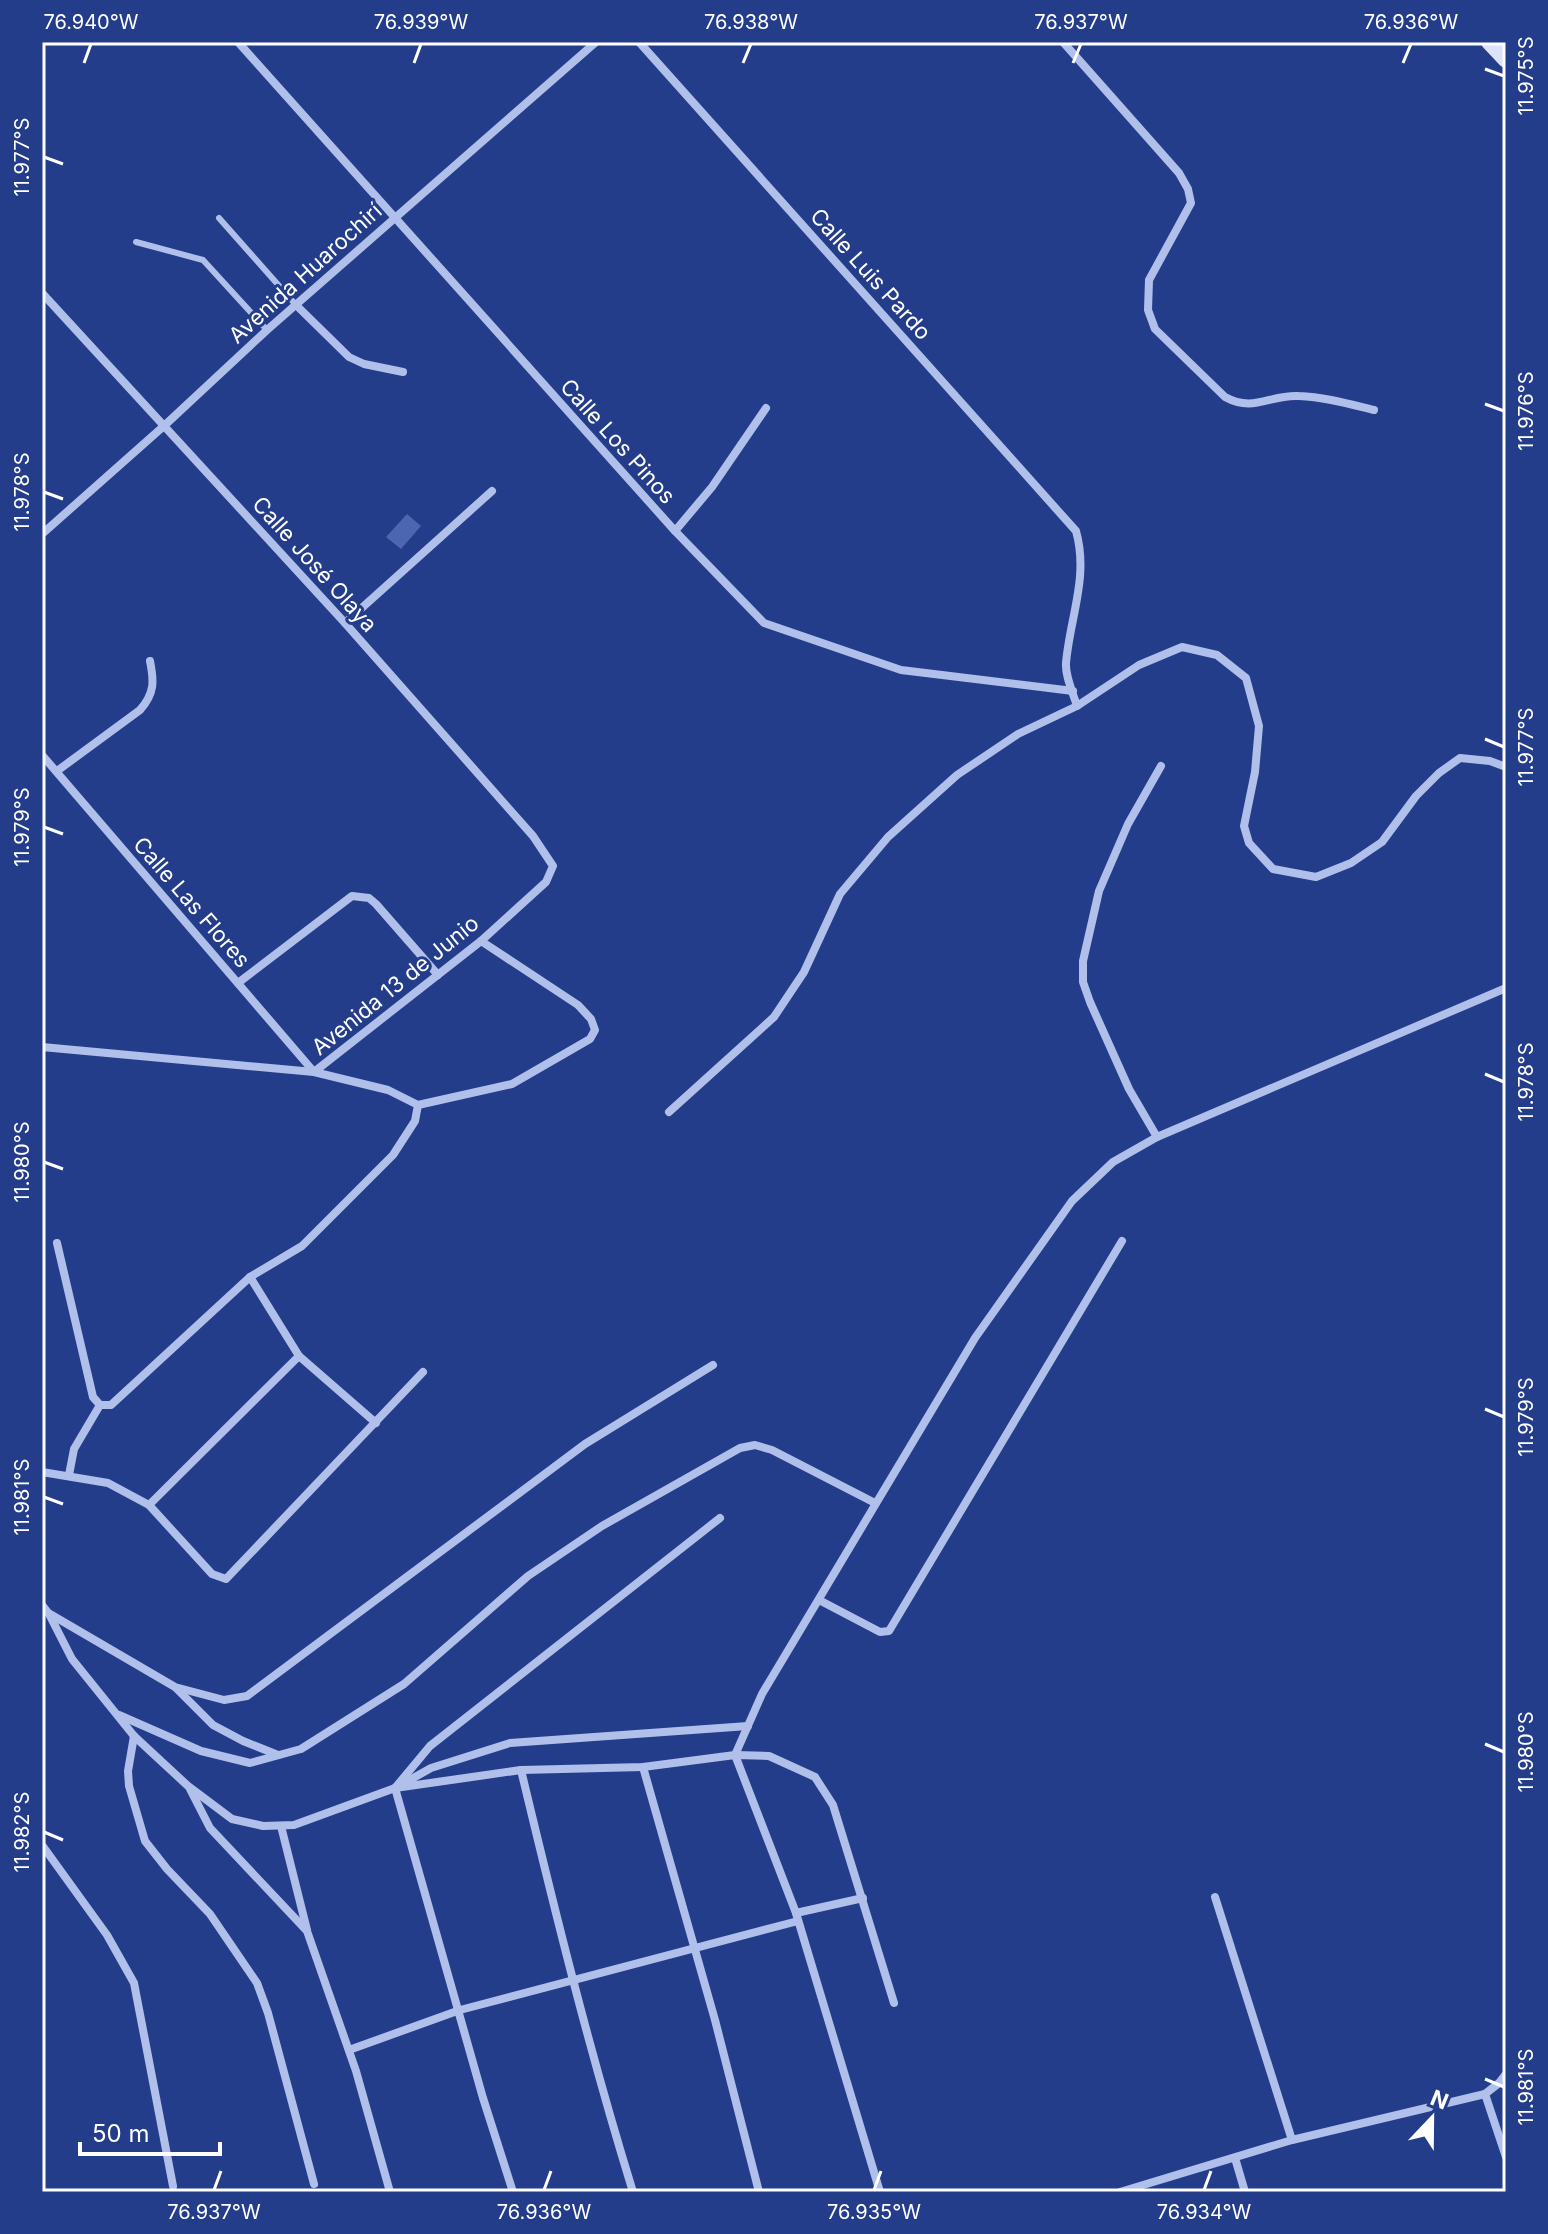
<svg xmlns="http://www.w3.org/2000/svg" width="1548" height="2234" viewBox="0 0 1548 2234" font-family="Inter,sans-serif">
<style>
.building{fill:#4c66b2}
.lines{fill:none;stroke-linecap:round;stroke-linejoin:round}
.lane{stroke:#b1c0ea;stroke-width:6}
.street{stroke:#b1c0ea;stroke-width:8}
.secondary{stroke:#dce3f8;stroke-width:16}
.ticks{fill:none;stroke:#fff;stroke-width:3}
.labels{text-anchor:middle;dominant-baseline:central;stroke-width:6;stroke-linejoin:round;paint-order:stroke}
.street-label{font-size:22px;fill:#fff;stroke:#233d8b}
.neatline{fill:none;stroke:#fff;stroke-width:3}
.ticks-label{font-size:20px;text-anchor:middle;fill:#fff}
</style>
<rect width="100%" height="100%" fill="#233d8b"/>
<polygon class="building" points="407,514 421,526 401,549 386,537"/>
<g class="lines">
<g class="lane">
<polyline points="219,218 296,305"/>
<polyline points="136,242 203,260 267,330"/>
</g>
<g class="street">
<polyline points="238,42 675,531 764,623 901,670 1073,691"/>
<path d="M639 42 1076 531C1089 577 1070 617 1066 663 1065 676 1073 693 1077 706L1139 665 1182 647 1217 655 1246 678 1259 726 1255 772 1244 826 1249 843 1273 869 1316 877 1351 863 1382 842 1416 796 1439 773 1460 758 1490 761 1506 767"/>
<path d="M1063 42 1179 173 1188 189 1191 203 1149 280 1148 310 1155 329 1225 397C1254 413 1270 394 1299 396 1324 397 1349 404 1374 410"/>
<polyline points="42,293 345,623 533,836 553,866 546,882 481,941 314,1072 42,1047"/>
<polyline points="296,305 349,357 364,364 403,372"/>
<polyline points="675,531 712,487 766,408"/>
<polyline points="42,534 165,425 267,330 596,42"/>
<polyline points="345,623 492,491"/>
<polyline points="42,755 314,1072 388,1090 418,1105 415,1121 393,1155 302,1246 250,1277 111,1405 100,1405 93,1397 57,1243"/>
<path d="M57 771 140 710C155 693 154 681 150 661"/>
<polyline points="238,983 352,896 369,898 376,904 438,975"/>
<polyline points="418,1105 512,1084 590,1039 595,1030 591,1019 578,1005 481,941"/>
<polyline points="669,1112 774,1017 804,972 840,894 888,837 957,775 1018,734 1077,706"/>
<polyline points="1157,1137 1129,1089 1090,1002 1083,982 1083,961 1099,891 1128,824 1161,766"/>
<polyline points="250,1277 299,1356 376,1423"/>
<polyline points="42,1472 108,1483 149,1505 212,1574 226,1579 423,1372"/>
<polyline points="69,1475 74,1449 100,1405"/>
<polyline points="149,1505 299,1356"/>
<polyline points="819,1600 880,1632 889,1631 1122,1241"/>
<polyline points="42,1605 49,1614 72,1659 134,1736 188,1786 232,1819 263,1826 294,1825 395,1788 521,1770 643,1767 735,1755 769,1756 815,1777 833,1805 894,2003"/>
<polyline points="50,1614 175,1687 224,1700 247,1696 585,1444 713,1365"/>
<polyline points="176,1688 213,1725 243,1741 278,1755"/>
<polyline points="119,1715 201,1751 250,1763 301,1749 404,1684 528,1576 602,1526 740,1448 755,1445 772,1450 875,1503"/>
<polyline points="134,1736 128,1771 129,1786 145,1841 167,1869 210,1914 257,1983 268,2013 314,2184"/>
<polyline points="643,1767 715,2020 759,2192"/>
<path d="M521 1770C555 1912 590 2053 633 2192"/>
<polyline points="399,1786 431,1768 510,1743 748,1726"/>
<polyline points="395,1788 430,1746 720,1518"/>
<polyline points="395,1788 483,2098 513,2192"/>
<polyline points="190,1789 210,1828 307,1931 356,2071 390,2192"/>
<polyline points="281,1826 307,1930"/>
<polyline points="42,1845 107,1935 134,1983 173,2186"/>
<polyline points="1215,1897 1292,2140"/>
<polyline points="796,1913 863,1898"/>
<polyline points="349,2050 460,2010 798,1921"/>
<polyline points="1485,2094 1506,2157"/>
<polyline points="1235,2158 1245,2192"/>
<polyline points="880,2192 796,1913 735,1755 762,1694 975,1338 1072,1201 1113,1162 1157,1137 1506,988"/>
<polyline points="1120,2192 1292,2140 1485,2094 1499,2083 1506,2074"/>
</g>
<polyline class="secondary" points="1489,42 1506,60"/>
</g>
<path class="ticks" d="M84 63 91 44M414 63 421 44M743 63 751 44M1073 63 1081 44M1403 63 1411 44M1485 69 1504 76M44 157 63 164M1485 404 1504 411M44 492 63 499M1485 739 1504 747M44 827 63 834M1485 1074 1504 1082M44 1162 63 1169M1485 1409 1504 1417M44 1497 63 1504M1485 1744 1504 1752M44 1832 63 1840M1485 2079 1504 2087M214 2190 221 2171M544 2190 551 2171M874 2190 881 2171M1204 2190 1211 2171"/>
<g class="labels">
<g class="street-label">
<text transform="translate(305 273) rotate(-42)">Avenida Huarochirí</text>
<text transform="translate(871 274) rotate(48)">Calle Luis Pardo</text>
<text transform="translate(618 441) rotate(48)">Calle Los Pinos</text>
<text transform="translate(315 564) rotate(48)">Calle José Olaya</text>
<text transform="translate(192 902) rotate(49)">Calle Las Flores</text>
<text transform="translate(395 985) rotate(-39)">Avenida 13 de Junio</text>
</g>
</g>
<rect width="1548" height="2234" fill="none" stroke="#233d8b" stroke-width="88"/>
<g transform="translate(1432 2118) rotate(22)" stroke="#233d8b" stroke-width="6" paint-order="stroke">
<path d="M0-6L14 30L0 20L-14 30Z" fill="#ffffff"/>
<text y="-12" font-size="22" font-weight="bold" text-anchor="middle" fill="#ffffff">N</text>
</g>
<path d="M80 2142v12h140v-12" fill="none" stroke="#ffffff" stroke-width="4"/>
<text x="92" y="2142" font-size="24" fill="#ffffff" stroke="#233d8b" stroke-width="6" paint-order="stroke">50 m</text>
<rect x="44" y="44" width="1460" height="2146" class="neatline"/>
<g class="ticks-label">
<text x="91" y="29">76.940°W</text>
<text x="421" y="29">76.939°W</text>
<text x="751" y="29">76.938°W</text>
<text x="1081" y="29">76.937°W</text>
<text x="1411" y="29">76.936°W</text>
<text transform="translate(1526 76) rotate(-90)" y="7">11.975°S</text>
<text transform="translate(22 157) rotate(-90)" y="7">11.977°S</text>
<text transform="translate(1526 411) rotate(-90)" y="7">11.976°S</text>
<text transform="translate(22 492) rotate(-90)" y="7">11.978°S</text>
<text transform="translate(1526 747) rotate(-90)" y="7">11.977°S</text>
<text transform="translate(22 827) rotate(-90)" y="7">11.979°S</text>
<text transform="translate(1526 1082) rotate(-90)" y="7">11.978°S</text>
<text transform="translate(22 1162) rotate(-90)" y="7">11.980°S</text>
<text transform="translate(1526 1417) rotate(-90)" y="7">11.979°S</text>
<text transform="translate(22 1497) rotate(-90)" y="7">11.981°S</text>
<text transform="translate(1526 1752) rotate(-90)" y="7">11.980°S</text>
<text transform="translate(22 1832) rotate(-90)" y="7">11.982°S</text>
<text transform="translate(1526 2087) rotate(-90)" y="7">11.981°S</text>
<text x="214" y="2219">76.937°W</text>
<text x="544" y="2219">76.936°W</text>
<text x="874" y="2219">76.935°W</text>
<text x="1204" y="2219">76.934°W</text>
</g>
</svg>
